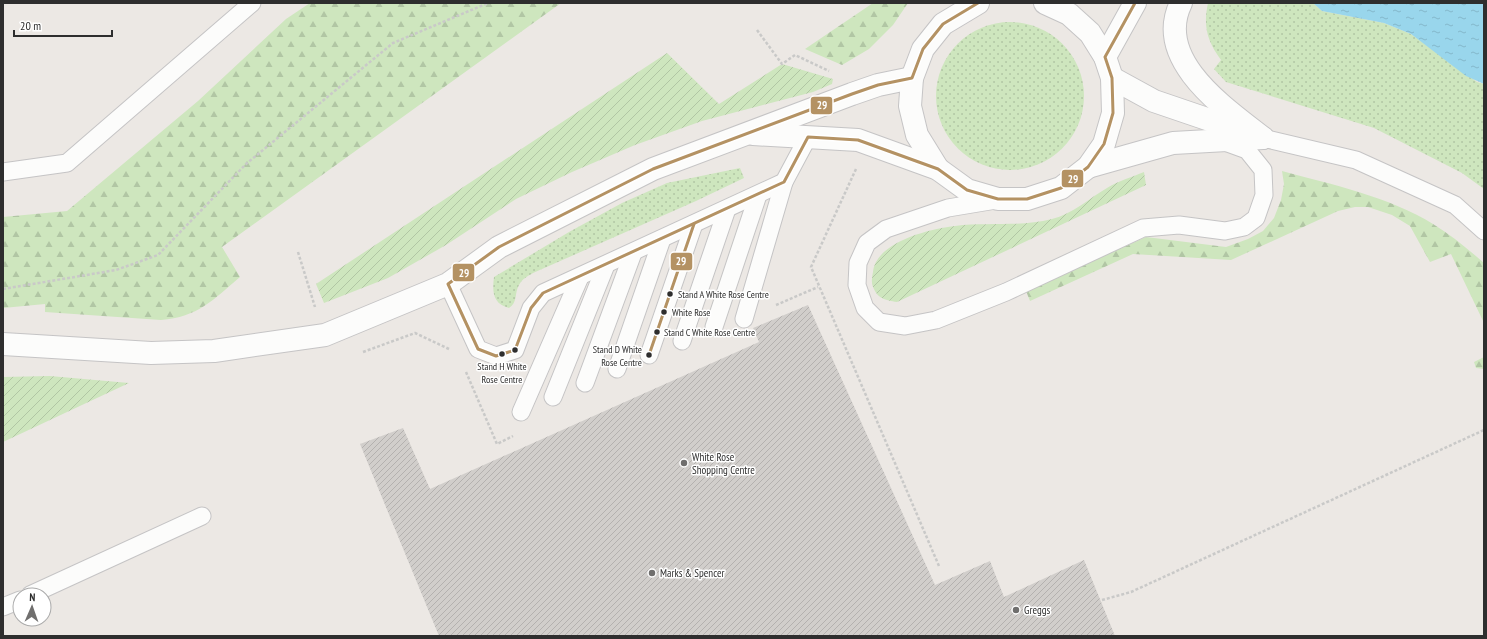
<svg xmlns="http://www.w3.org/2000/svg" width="1487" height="639" viewBox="0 0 1487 639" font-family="'PT Sans Narrow',sans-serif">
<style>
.grass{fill:url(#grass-dots)}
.forest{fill:url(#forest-firs)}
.garden{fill:url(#garden-furrows)}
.water{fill:url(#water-ripples)}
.building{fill:url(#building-hatch)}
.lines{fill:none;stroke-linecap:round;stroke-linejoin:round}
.service-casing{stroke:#c5c4c5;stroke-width:19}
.minor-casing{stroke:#c5c4c5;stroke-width:24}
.path{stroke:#c9c9c8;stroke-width:2.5;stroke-dasharray:3 2;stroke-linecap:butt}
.service{stroke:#fcfcfb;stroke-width:17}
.minor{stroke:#fcfcfb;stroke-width:22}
.bus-1-casing{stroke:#fff;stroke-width:6}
.bus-1{stroke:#b49263;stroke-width:3}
.bus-dot{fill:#2e2e2e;stroke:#fff;stroke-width:1.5}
.poi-dot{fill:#706f6e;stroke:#fff;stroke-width:1.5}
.labels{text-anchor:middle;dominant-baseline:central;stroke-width:3;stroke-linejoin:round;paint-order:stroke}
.bus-label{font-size:10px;fill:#2e2e2e;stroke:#fff;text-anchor:start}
.poi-label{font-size:11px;fill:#2e2e2e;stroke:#fff;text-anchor:start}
.line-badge{stroke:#fff;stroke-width:1.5}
.badge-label{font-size:11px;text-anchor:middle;font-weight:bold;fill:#fff}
</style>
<defs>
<pattern id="grass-dots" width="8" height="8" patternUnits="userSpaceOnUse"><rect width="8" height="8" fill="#cee6be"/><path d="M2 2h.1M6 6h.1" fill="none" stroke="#b1c6a4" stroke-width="1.8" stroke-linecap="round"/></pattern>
<pattern id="forest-firs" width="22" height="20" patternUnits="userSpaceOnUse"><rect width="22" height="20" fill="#cee6be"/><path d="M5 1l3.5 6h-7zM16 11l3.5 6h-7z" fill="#b1c6a4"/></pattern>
<pattern id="garden-furrows" width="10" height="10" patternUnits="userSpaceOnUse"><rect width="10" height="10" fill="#cee6be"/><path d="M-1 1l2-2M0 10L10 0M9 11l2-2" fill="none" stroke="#b1c6a4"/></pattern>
<pattern id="water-ripples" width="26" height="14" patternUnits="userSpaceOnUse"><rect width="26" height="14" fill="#99d6ec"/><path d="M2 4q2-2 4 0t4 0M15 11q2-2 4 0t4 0" fill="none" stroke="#84b8cb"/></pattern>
<pattern id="building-hatch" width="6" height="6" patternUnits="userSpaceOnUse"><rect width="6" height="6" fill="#d1cecb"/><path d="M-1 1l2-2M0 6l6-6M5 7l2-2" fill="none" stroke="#b4b1af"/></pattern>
</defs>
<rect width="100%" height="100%" fill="#ece8e4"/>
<g class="grass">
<path d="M1208 3H1313L1322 11 1384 23 1411 34 1477 82 1484 84V189L1462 173 1374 128 1226 82 1214 69 1221 60C1207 41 1203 26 1208 3Z"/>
<circle cx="1010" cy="96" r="74"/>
<path d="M740 168 744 178 696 201 533 273C528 276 522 279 519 285 514 294 518 302 509 308 493 304 492 292 494 277L569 232 622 203 667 183Z"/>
</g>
<g class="forest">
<path d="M310 3H561L222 247 240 277C213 300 198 317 161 320L45 312V304L3 308V217L67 211 198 101 286 19Z"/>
<polygon points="873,3 908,3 893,25 869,49 842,65 805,49"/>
<path d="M1282 171C1330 184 1390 197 1433 224 1451 235 1468 249 1484 263V323L1451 254 1430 262 1410 226 1392 215 1368 207H1355L1338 211 1231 260 1133 254 1030 301 1026 291 1146 237 1226 247 1248 239 1263 231 1274 218 1281 200 1284 184Z"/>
<polygon points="1484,357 1484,369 1476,368 1474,362"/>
</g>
<g class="garden">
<polygon points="667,53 719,104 782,64 833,79 832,84 813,92 702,121 635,145 572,172 516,199 446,245 388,278 324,303 316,284"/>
<path d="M1144 172 1146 185 897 302C885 300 878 299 873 287 871 282 872 277 873 272 876 242 929 229 955 226 987 222 1020 227 1052 219 1072 214 1090 198 1107 188 1118 181 1132 177 1144 172Z"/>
<polygon points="50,376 129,383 3,442 3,377"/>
</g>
<polygon class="water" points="1313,3 1484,3 1484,84 1466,76 1411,34 1384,23 1322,11"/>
<polygon class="building" points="808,305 935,585 990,561 1004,597 1084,560 1115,636 439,636 360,444 403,428 430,489 759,342 753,328"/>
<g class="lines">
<defs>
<g id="service">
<polyline points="1263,138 1356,160 1455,205 1484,231"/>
<polyline points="3,172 67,163 252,3"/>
<polyline points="996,200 948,208 886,229 867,243 858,263 857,285 865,308 879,322 905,326 936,320 1006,292 1143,228 1179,225 1225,231 1244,227 1256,218 1264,195 1263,170 1247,150 1225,142"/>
<polyline points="448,284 478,349 496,356 515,350 531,308 543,293 784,182 808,137"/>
<polyline points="744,319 784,182"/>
<polyline points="714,327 758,195"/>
<polyline points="682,341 727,209"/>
<polyline points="649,355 694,224"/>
<polyline points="617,369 662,239"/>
<polyline points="585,383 633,253"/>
<polyline points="553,397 606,265"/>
<polyline points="521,412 580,277"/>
<polyline points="30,595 202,516"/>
<polyline points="3,607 20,600"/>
</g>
<g id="minor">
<path d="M1181 3C1153 60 1225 108 1263 138"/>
<polyline points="1105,57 1135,3"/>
<polyline points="1112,78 1154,101 1248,133"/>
<polyline points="753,134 858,140 938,169 967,190 998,199 1027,199 1061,188 1088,167 1104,144 1113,113 1112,78 1105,57 1090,33 1069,14 1045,3"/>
<polyline points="1088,167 1173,143 1263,138"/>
<polyline points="938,169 917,135 910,106 912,78 923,49 943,24 978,3"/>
<polyline points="3,344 151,353 214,351 325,335 448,284 499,247 653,169 852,94 878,85 912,78"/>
</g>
</defs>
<use href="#service" class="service-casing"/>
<use href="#minor" class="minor-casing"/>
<g class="path">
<polyline points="757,30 782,64 795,55 829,71"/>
<polyline points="856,169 811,267 939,566"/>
<polyline points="298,252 315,307"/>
<polyline points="3,289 116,270 158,255 246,164 393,43 488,3"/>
<polyline points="776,305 818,287"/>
<polyline points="363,352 415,333 449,349"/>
<polyline points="466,372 497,444 513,436"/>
<polyline points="1102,600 1131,592 1484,430"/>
</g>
<use href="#service" class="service"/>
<use href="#minor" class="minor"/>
<defs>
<g id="bus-1">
<polyline points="978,3 943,24 923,49 912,78 878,85 852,94 653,169 499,247 448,284 478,349 496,356 515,350 531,308 543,293 784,182 808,137 858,140 938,169 967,190 998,199 1027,199 1061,188 1088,167 1104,144 1113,113 1112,78 1105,57 1135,3"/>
<polyline points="649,355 694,224"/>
</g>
</defs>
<use href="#bus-1" class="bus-1-casing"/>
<use href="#bus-1" class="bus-1"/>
</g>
<g class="bus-dot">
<circle cx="670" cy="294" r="3.5"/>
<circle cx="664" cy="312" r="3.5"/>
<circle cx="657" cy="332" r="3.5"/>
<circle cx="515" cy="350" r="3.5"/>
<circle cx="502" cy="354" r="3.5"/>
<circle cx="649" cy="355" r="3.5"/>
</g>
<g class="poi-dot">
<circle cx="684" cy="463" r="4"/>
<circle cx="652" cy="573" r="4"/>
<circle cx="1016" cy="610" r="4"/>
</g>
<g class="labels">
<g class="bus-label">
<text x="678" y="294">Stand A White Rose Centre</text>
<text x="672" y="312">White Rose</text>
<text x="664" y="332">Stand C White Rose Centre</text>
<text x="642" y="349" text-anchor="end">Stand D White<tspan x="642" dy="13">Rose Centre</tspan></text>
<text x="502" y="366" text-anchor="middle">Stand H White<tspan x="502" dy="13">Rose Centre</tspan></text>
</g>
<g class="poi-label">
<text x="692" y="457">White Rose<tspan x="692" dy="13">Shopping Centre</tspan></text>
<text x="660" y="573">Marks &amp; Spencer</text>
<text x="1024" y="610">Greggs</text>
</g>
</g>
<g class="line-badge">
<rect x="810" y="96" width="23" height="19" rx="4" fill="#b49263"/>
<rect x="1061" y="169" width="23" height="19" rx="4" fill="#b49263"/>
<rect x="670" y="252" width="23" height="19" rx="4" fill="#b49263"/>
<rect x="452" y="263" width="23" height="19" rx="4" fill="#b49263"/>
</g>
<g class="badge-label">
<text x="822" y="109">29</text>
<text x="1073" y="183">29</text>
<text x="681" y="265">29</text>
<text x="464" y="277">29</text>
</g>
<rect width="1487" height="639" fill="none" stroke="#2e2e2e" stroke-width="8"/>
<g transform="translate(32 607) rotate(2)"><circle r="19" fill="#ffffff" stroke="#ababab"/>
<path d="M0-3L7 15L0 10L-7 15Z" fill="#706f6e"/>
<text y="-6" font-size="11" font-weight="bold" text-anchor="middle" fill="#2e2e2e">N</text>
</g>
<path d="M14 30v6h98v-6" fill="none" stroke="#2e2e2e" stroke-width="2"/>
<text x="20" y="30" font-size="12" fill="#2e2e2e" stroke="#ffffff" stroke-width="3" paint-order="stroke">20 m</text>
</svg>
